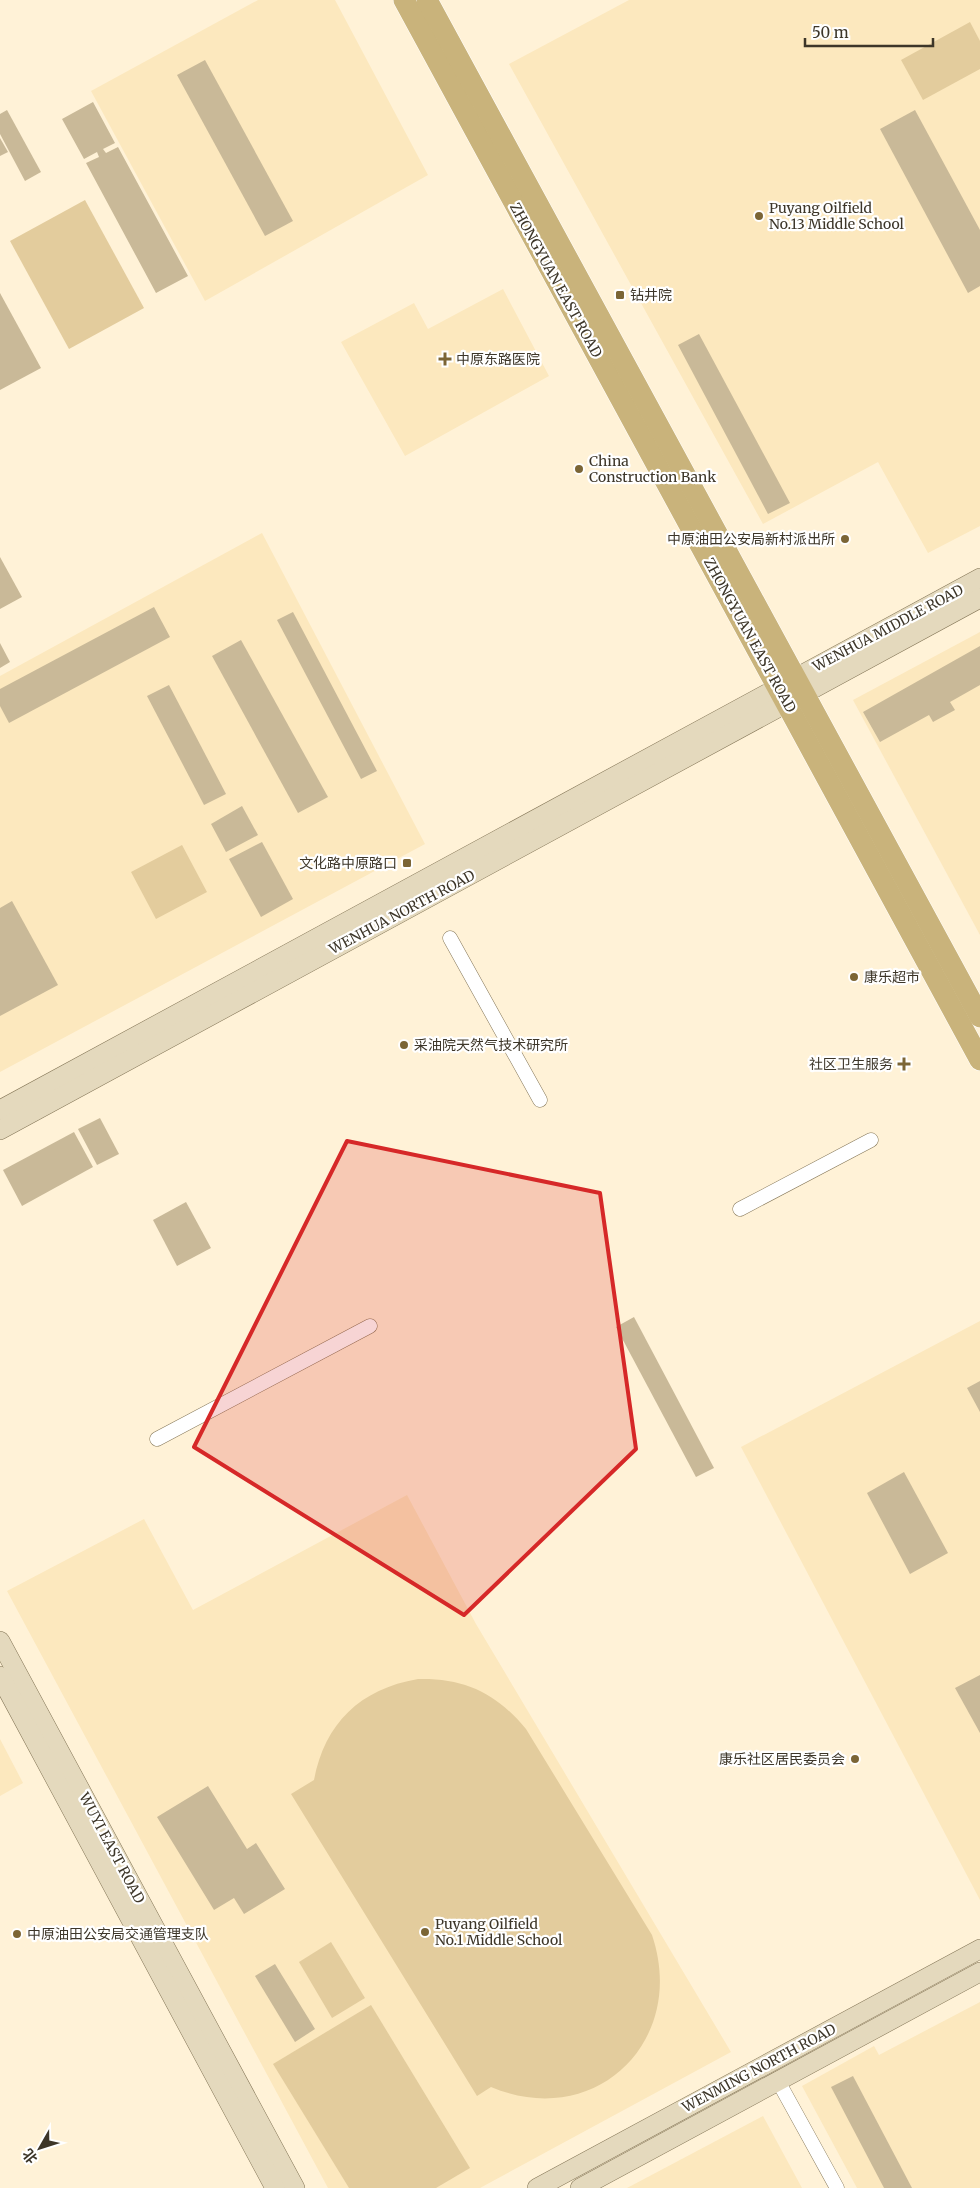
<svg xmlns="http://www.w3.org/2000/svg" width="980" height="2188" viewBox="0 0 980 2188" font-family="Merriweather,'Noto Sans SC',serif">
<style>
.built{fill:#fce8be}
.green{fill:#e3cc9d}
.building{fill:#c9b998}
.lines{fill:none;stroke-linecap:round;stroke-linejoin:round}
.street-casing{stroke:#847657;stroke-width:15}
.secondary-casing{stroke:#847657;stroke-width:20}
.primary-casing{stroke:#fff;stroke-width:22}
.street{stroke:#fff;stroke-width:14}
.secondary{stroke:#e4d9bd;stroke-width:19}
.primary{stroke:#c9b37b;stroke-width:21}
.marked{fill:#d62828;fill-opacity:0.2;stroke:#d62828;stroke-width:4;stroke-linejoin:round}
.poi-dot{fill:#7b6535;stroke:#fff;stroke-width:2}
.labels{text-anchor:middle;dominant-baseline:central;stroke-width:4.5;stroke-linejoin:round;paint-order:stroke}
.poi-label{font-size:14px;fill:#3d3629;stroke:#fff;text-anchor:start}
.street-label{font-size:14px;fill:#3d3629;stroke:#fff}
</style>
<rect width="100%" height="100%" fill="#fff2d7"/>
<g class="built">
<polygon points="258,0 335,0 428,175 205,301 91,91"/>
<polygon points="629,0 980,0 980,526 928,553 878,462 763,524 509,64"/>
<polygon points="503,289 549,376 405,456 341,342 414,303 428,329"/>
<polygon points="262,533 425,844 0,1072 0,676"/>
<polygon points="980,632 980,935 853,700"/>
<polygon points="980,1321 980,1900 741,1447"/>
<polygon points="407,1495 476,1624 731,2052 480,2188 328,2188 7,1591 144,1519 193,1610"/>
<polygon points="0,1739 23,1783 0,1796"/>
<polygon points="980,2002 980,2188 857,2188 802,2086 874,2046 879,2055"/>
<polygon points="763,2116 802,2188 627,2188"/>
</g>
<g class="green">
<polygon points="970,22 980,41 980,69 923,100 901,60"/>
<polygon points="85,200 144,308 69,349 10,241"/>
<polygon points="182,845 207,892 156,919 131,872"/>
<path d="M418 1679C465 1678 496 1693 526 1729L652 1935C688 2041 595 2131 491 2087L477 2096 291 1794 314 1780C325 1723 360 1689 418 1679Z"/>
<polygon points="331,1942 365,1998 332,2018 299,1962"/>
<polygon points="371,2005 470,2168 436,2188 349,2188 273,2064"/>
</g>
<g class="building">
<polygon points="205,60 293,221 265,236 177,75"/>
<polygon points="93,102 115,143 103,149 106,153 118,147 188,276 156,293 86,163 99,157 97,152 84,159 62,119"/>
<polygon points="7,110 41,172 25,181 0,134 0,114"/>
<polygon points="915,110 980,230 980,286 968,293 880,129"/>
<polygon points="0,138 8,152 0,156"/>
<polygon points="0,293 41,368 0,390"/>
<polygon points="699,334 790,503 768,514 678,345"/>
<polygon points="0,557 22,597 0,609"/>
<polygon points="154,607 170,637 9,723 0,706 0,689"/>
<polygon points="293,612 377,771 361,779 277,620"/>
<polygon points="241,640 328,797 298,813 212,656"/>
<polygon points="0,643 10,662 0,668"/>
<polygon points="980,646 980,685 950,702 955,710 933,722 929,715 880,742 863,712"/>
<polygon points="169,685 226,794 204,805 147,696"/>
<polygon points="242,806 258,835 226,852 211,824"/>
<polygon points="262,842 293,899 261,917 229,859"/>
<polygon points="12,901 58,985 0,1016 0,908"/>
<polygon points="100,1118 119,1154 97,1165 78,1129"/>
<polygon points="74,1132 93,1167 22,1206 3,1170"/>
<polygon points="186,1202 211,1248 177,1266 153,1220"/>
<polygon points="634,1317 714,1468 696,1477 616,1327"/>
<polygon points="980,1381 980,1412 967,1388"/>
<polygon points="904,1472 948,1553 910,1574 867,1493"/>
<polygon points="980,1675 980,1733 955,1688"/>
<polygon points="208,1786 247,1849 256,1843 285,1889 244,1914 234,1898 214,1910 157,1817"/>
<polygon points="275,1964 315,2029 295,2042 255,1976"/>
<polygon points="853,2076 912,2188 884,2188 831,2087"/>
</g>
<g class="lines">
<defs>
<g id="street">
<polyline points="450,938 540,1100"/>
<polyline points="740,1209 871,1140"/>
<polyline points="157,1439 370,1326"/>
<polyline points="778,2081 837,2188"/>
</g>
<g id="secondary">
<polyline points="0,1110 980,578"/>
<polyline points="0,1130 980,598"/>
<polyline points="0,1641 295,2188"/>
<polyline points="0,1676 275,2188"/>
<polyline points="537,2188 980,1949"/>
<polyline points="580,2188 980,1972"/>
</g>
<g id="primary">
<polyline points="404,0 980,1060"/>
<polyline points="427,0 980,1017"/>
</g>
</defs>
<use href="#street" class="street-casing"/>
<use href="#secondary" class="secondary-casing"/>
<use href="#primary" class="primary-casing"/>
<use href="#street" class="street"/>
<use href="#secondary" class="secondary"/>
<use href="#primary" class="primary"/>
</g>
<path class="marked" d="M347 1141 600 1193 636 1449 464 1615 194 1447Z"/>
<g class="poi-dot">
<circle cx="759" cy="216" r="5"/>
<rect x="615" y="290" width="10" height="10" rx="2.5"/>
<path d="M442.5 351.5h5v5h5v5h-5v5h-5v-5h-5v-5h5z"/>
<circle cx="579" cy="469" r="5"/>
<circle cx="845" cy="539" r="5"/>
<rect x="402" y="858" width="10" height="10" rx="2.5"/>
<circle cx="854" cy="977" r="5"/>
<circle cx="404" cy="1045" r="5"/>
<path d="M901.5 1056.5h5v5h5v5h-5v5h-5v-5h-5v-5h5z"/>
<circle cx="855" cy="1759" r="5"/>
<circle cx="425" cy="1932" r="5"/>
<circle cx="17" cy="1934" r="5"/>
</g>
<g class="labels">
<g class="poi-label">
<text x="769" y="208">Puyang Oilfield<tspan x="769" dy="16">No.13 Middle School</tspan></text>
<text x="630" y="295">钻井院</text>
<text x="456" y="359">中原东路医院</text>
<text x="589" y="461">China<tspan x="589" dy="16">Construction Bank</tspan></text>
<text x="835" y="539" text-anchor="end">中原油田公安局新村派出所</text>
<text x="397" y="863" text-anchor="end">文化路中原路口</text>
<text x="864" y="977">康乐超市</text>
<text x="414" y="1045">采油院天然气技术研究所</text>
<text x="893" y="1064" text-anchor="end">社区卫生服务</text>
<text x="845" y="1759" text-anchor="end">康乐社区居民委员会</text>
<text x="435" y="1924">Puyang Oilfield<tspan x="435" dy="16">No.1 Middle School</tspan></text>
<text x="27" y="1934">中原油田公安局交通管理支队</text>
</g>
<g class="street-label">
<text transform="translate(556 280) rotate(61)">ZHONGYUAN EAST ROAD</text>
<text transform="translate(888 628) rotate(-28)">WENHUA MIDDLE ROAD</text>
<text transform="translate(750 635) rotate(61)">ZHONGYUAN EAST ROAD</text>
<text transform="translate(402 912) rotate(-28)">WENHUA NORTH ROAD</text>
<text transform="translate(112 1848) rotate(62)">WUYI EAST ROAD</text>
<text transform="translate(759 2068) rotate(-28)">WENMING NORTH ROAD</text>
</g>
</g>
<g transform="translate(40 2148) rotate(231)" stroke="#ffffff" stroke-width="4" paint-order="stroke">
<path d="M0-4L9 19L0 12L-9 19Z" fill="#3d3629"/>
<text y="-8" font-size="14" font-weight="bold" text-anchor="middle" fill="#3d3629">北</text>
</g>
<path d="M805 38v8h128v-8" fill="none" stroke="#3d3629" stroke-width="2.5"/>
<text x="812" y="38" font-size="15" fill="#3d3629" stroke="#ffffff" stroke-width="4" paint-order="stroke">50 m</text>
</svg>
